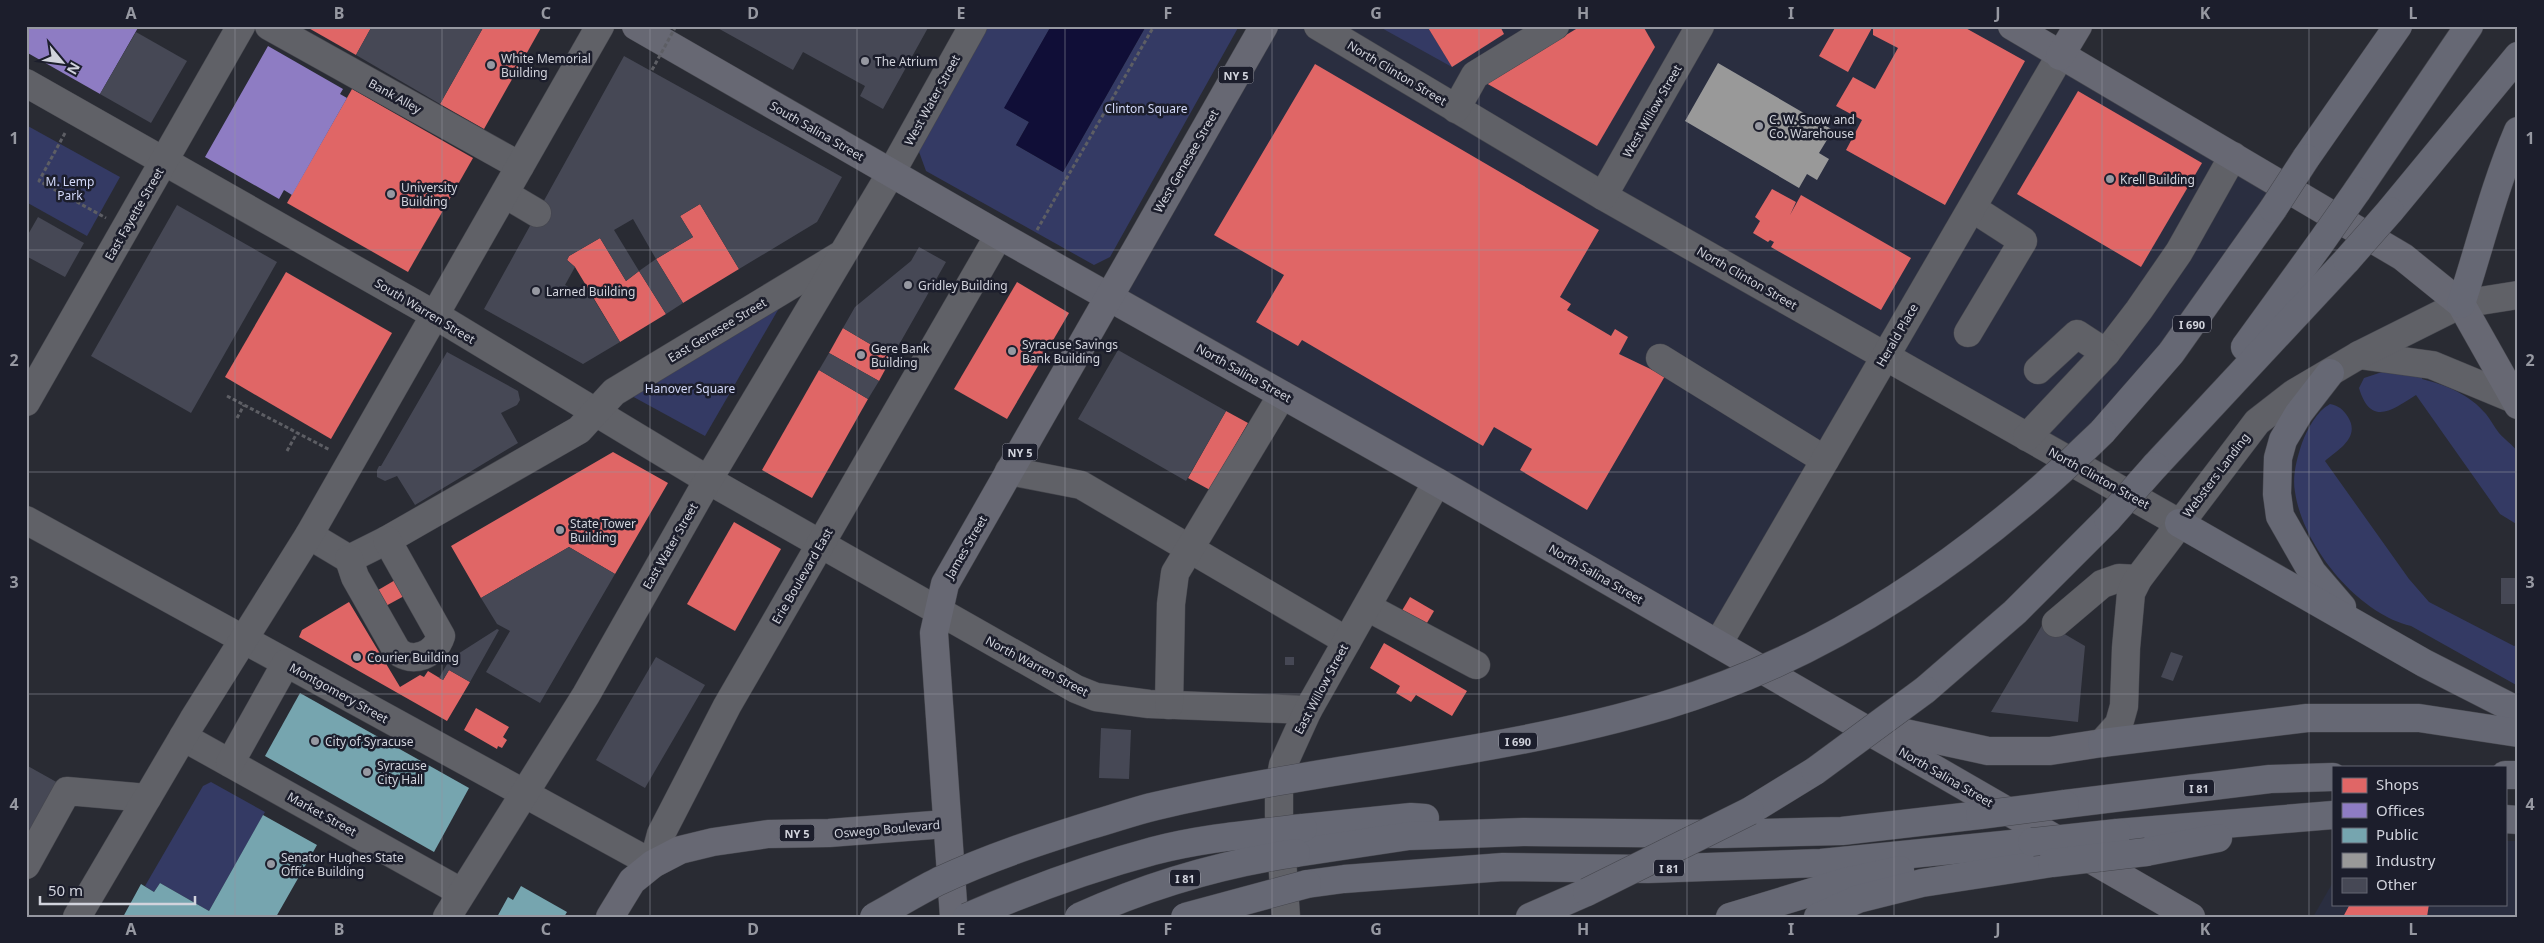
<svg xmlns="http://www.w3.org/2000/svg" width="2544" height="943" viewBox="0 0 2544 943" font-family="'Noto Sans',sans-serif">
<style>
.built{fill:#2a2e40}
.green{fill:#343a64}
.water{fill:#100e37}
.shops{fill:#e06666}
.offices{fill:#8e7cc3}
.public{fill:#76a5af}
.industry{fill:#999}
.building{fill:#464855}
.lines{fill:none;stroke-linecap:round;stroke-linejoin:round}
.minor-casing{stroke:#45464d;stroke-width:29}
.major-casing{stroke:#45464d;stroke-width:29}
.highway-casing{stroke:#45464d;stroke-width:29}
.path{stroke:#5d5e64;stroke-width:3;stroke-dasharray:4 2.5;stroke-linecap:butt}
.minor{stroke:#606167;stroke-width:28}
.major{stroke:#676873;stroke-width:28}
.highway{stroke:#666874;stroke-width:28}
.highway-bridge-casing{stroke:#45464d;stroke-width:29;stroke-linecap:butt}
.path-bridge{stroke:#5d5e64;stroke-width:3;stroke-dasharray:4 2.5;stroke-linecap:butt}
.highway-bridge{stroke:#666874;stroke-width:28}
.grid{fill:none;stroke:#9698a1;stroke-width:1;stroke-opacity:0.55}
.poi-dot{fill:#9698a1;stroke:#1c1e2c;stroke-width:2}
.labels{text-anchor:middle;dominant-baseline:central;stroke-width:5;stroke-linejoin:round;paint-order:stroke}
.shield{fill:#1c1e2c;stroke:#9b9da7;stroke-width:1}
.shield-label{font-size:11px;font-weight:bold;fill:#d1d3dc}
.poi-label{font-size:12px;fill:#d1d3dc;stroke:#1c1e2c;text-anchor:start}
.street-label{font-size:12px;fill:#d1d3dc;stroke:#1c1e2c}
.park-label{font-size:12px;fill:#d2d8f8;stroke:#1c1e2c}
.neatline{fill:none;stroke:#9698a1;stroke-width:2}
.grid-label{font-size:16px;text-anchor:middle;font-weight:bold;fill:#9698a1}
</style>
<rect width="100%" height="100%" fill="#292b33"/>
<g class="built">
<polygon points="1264,26 2012,26 2286,187 2071,462 1884,357 1718,644 1108,297"/>
<polygon points="2505,841 2518,841 2518,917 2313,917 2333,882 2333,904 2505,904"/>
</g>
<g class="green">
<polygon points="988,26 1051,26 1005,108 1029,122 1016,145 1063,172 1146,26 1239,26 1110,257 1094,265 926,171 918,149"/>
<polygon points="1378,26 1427,26 1452,67"/>
<polygon points="26,125 120,177 87,236 26,202"/>
<polygon points="793,284 705,436 619,389"/>
<path d="M2405 370 2422 371V379C2446 385 2469 394 2486 414 2491 420 2494 427 2499 433 2505 440 2512 444 2518 452V525L2500 514 2416 395C2393 409 2371 428 2359 388L2364 378 2382 372Z"/>
<path d="M2330 404C2339 406 2343 409 2348 417 2361 438 2337 450 2325 461L2409 579 2429 602 2514 646 2518 644V686L2411 626C2357 613 2303 546 2295 492 2292 476 2297 458 2302 443 2308 428 2316 412 2330 404Z"/>
<polygon points="211,782 265,812 209,911 160,883 154,892 145,886 203,786"/>
</g>
<polygon class="water" points="1051,26 1146,26 1063,172 1016,145 1029,122 1004,108"/>
<g class="shops">
<polygon points="305,26 372,26 356,55"/>
<polygon points="484,26 542,26 484,129 440,104"/>
<polygon points="1427,26 1500,26 1504,34 1452,67"/>
<polygon points="1581,26 1643,26 1655,47 1597,146 1486,83"/>
<polygon points="1836,26 1962,26 2025,61 1945,205 1846,150 1862,120 1836,106 1853,77 1875,89 1898,48 1873,35 1873,26 1848,72 1819,56"/>
<polygon points="1315,64 1599,230 1560,297 1571,304 1567,310 1611,336 1615,329 1628,337 1619,354 1665,376 1587,510 1520,470 1532,449 1494,427 1483,446 1302,340 1298,346 1256,322 1284,275 1214,235"/>
<polygon points="352,89 473,158 408,272 287,203"/>
<polygon points="2078,91 2202,163 2141,267 2017,194"/>
<polygon points="1772,189 1796,202 1790,215 1801,195 1911,258 1881,310 1771,247 1774,242 1770,240 1768,242 1753,233 1760,221 1755,217"/>
<polygon points="700,204 739,269 683,303 656,259 693,237 680,216"/>
<polygon points="600,238 626,281 639,271 666,314 620,342 575,267 567,260 569,256"/>
<polygon points="286,272 392,333 331,439 225,377"/>
<polygon points="1017,282 1069,313 1007,419 954,389"/>
<polygon points="843,328 892,357 879,381 829,353"/>
<polygon points="819,370 868,399 812,498 762,470"/>
<polygon points="1226,411 1248,423 1210,490 1188,478"/>
<polygon points="613,452 668,483 615,574 569,547 481,598 451,546"/>
<polygon points="734,522 781,549 735,631 687,604"/>
<polygon points="397,579 406,595 382,608 373,593"/>
<polygon points="1410,597 1434,611 1424,628 1400,614"/>
<polygon points="349,602 400,687 420,675 424,677 428,671 443,680 449,670 470,682 447,721 299,637 302,630"/>
<polygon points="1384,643 1467,691 1452,716 1416,695 1411,702 1396,693 1400,686 1370,668"/>
<polygon points="476,708 509,727 503,737 507,740 502,748 498,746 497,749 464,730"/>
<polygon points="2350,904 2429,904 2427,917 2343,917"/>
</g>
<g class="offices">
<polygon points="26,26 139,26 100,94 26,52"/>
<polygon points="268,46 343,89 340,94 347,98 292,195 284,190 279,199 205,157"/>
</g>
<g class="public">
<polygon points="300,693 469,788 434,852 265,756"/>
<polygon points="263,815 317,845 276,917 123,917 141,884 154,892 160,883 209,911"/>
<polygon points="521,886 567,912 564,917 497,917 508,897 513,900"/>
</g>
<polygon class="industry" points="1718,63 1833,130 1819,153 1829,159 1817,180 1807,174 1799,188 1685,121"/>
<g class="building">
<polygon points="372,26 484,26 440,104 356,55"/>
<polygon points="714,26 929,26 883,109 860,96 865,86 803,52 793,70"/>
<polygon points="136,32 187,61 151,123 100,94"/>
<polygon points="624,56 842,177 817,222 739,269 700,204 680,216 693,237 656,259 633,219 614,230 639,271 626,281 600,238 569,256 567,260 575,267 565,285 584,295 587,288 620,342 583,364 484,309"/>
<polygon points="177,205 277,262 191,413 91,356"/>
<polygon points="38,217 84,243 65,277 26,256 26,238"/>
<polygon points="919,247 946,262 892,357 843,328 855,307 911,261"/>
<polygon points="656,259 683,303 666,314 639,271"/>
<polygon points="1118,350 1226,411 1186,481 1078,419"/>
<polygon points="447,352 518,391 520,400 517,405 501,413 518,443 415,505 397,476 385,481 377,477 377,470 379,466 381,466"/>
<polygon points="829,353 879,381 868,399 819,370"/>
<polygon points="569,547 615,574 540,703 486,672 510,631 497,624 481,598"/>
<rect x="2501" y="578" width="14" height="26"/>
<polygon points="2044,622 2085,646 2078,722 1991,712"/>
<polygon points="497,629 499,630 470,682 449,670 443,680 439,678 450,659"/>
<polygon points="2171,652 2183,656 2173,681 2161,677"/>
<polygon points="656,657 705,685 645,788 596,760"/>
<rect x="1285" y="657" width="9" height="8"/>
<polygon points="1101,728 1131,730 1129,779 1099,778"/>
<polygon points="26,765 60,784 26,845"/>
</g>
<g class="lines">
<defs>
<g id="minor">
<polyline points="269,26 520,166"/>
<polyline points="1318,26 1603,196 2179,523"/>
<polyline points="26,83 435,315 708,480 1076,689 1096,697 1149,704 1308,710"/>
<polyline points="1456,109 1475,75 1555,26"/>
<polyline points="505,194 537,213"/>
<polyline points="1603,196 1700,26"/>
<polyline points="1968,333 2023,241 1972,208"/>
<polyline points="2106,353 2139,310 2179,252 2233,156"/>
<polyline points="2359,355 2432,365 2514,399"/>
<polyline points="1660,358 1825,460"/>
<polyline points="26,402 241,26"/>
<polyline points="2027,437 2106,353 2077,334 2038,370"/>
<polyline points="1009,471 1081,485 1347,641"/>
<polyline points="26,520 653,864 661,834 727,706 999,235"/>
<polyline points="309,535 349,559 387,540 579,430 614,392 839,256"/>
<path d="M349 559 355 577 397 651C413 664 435 655 441 636L387 540"/>
<polyline points="1367,607 1476,665"/>
<polyline points="2056,623 2102,584 2119,578 2138,579"/>
<polyline points="1718,644 2060,56"/>
<polyline points="1169,705 1171,604 1175,573 1282,395"/>
<polyline points="183,737 461,892"/>
<polyline points="2102,743 2119,724 2124,706 2126,648 2131,593 2138,579 2257,422 2293,394 2359,355 2461,304 2518,295"/>
<polyline points="230,763 286,663"/>
<polyline points="26,865 67,791 147,798"/>
<polyline points="77,917 193,720 309,535 600,26"/>
<polyline points="447,917 586,695 708,480 891,173 973,26"/>
<polyline points="1286,917 1279,815 1279,788 1283,765 1308,710 1437,482"/>
</g>
<g id="major">
<polyline points="636,26 999,235 1437,482 2191,917"/>
<polyline points="2012,26 2403,257 2461,304 2518,405"/>
<polyline points="2060,56 2078,26"/>
<polyline points="1877,727 1988,751 2050,751 2102,743"/>
<polyline points="610,917 632,881 653,864 680,850 713,842 768,834 829,833 946,824"/>
<polyline points="954,917 934,633 945,584 1264,26"/>
</g>
<g id="highway">
<polyline points="2306,158 2398,26"/>
<polyline points="2357,191 2469,26"/>
<polyline points="2390,211 2518,56"/>
<path d="M2461 304C2480 246 2494 187 2518 131"/>
<polyline points="2245,347 2319,245"/>
<polyline points="2330,373 2299,413 2283,440 2278,458 2277,494 2280,516 2312,572 2342,607"/>
<polyline points="2102,432 2171,353 2273,209"/>
<polyline points="2155,466 2347,260"/>
<polyline points="2179,523 2424,663 2518,711"/>
<polyline points="1925,690 2015,612 2108,519"/>
<polyline points="2102,743 2307,718 2419,718 2518,733"/>
<polyline points="2505,775 2518,775"/>
<polyline points="2065,804 2270,779 2333,777"/>
<polyline points="1750,811 1815,771"/>
<polyline points="2505,819 2518,820"/>
<polyline points="1303,828 1411,817 1425,818"/>
<polyline points="2117,833 2333,815"/>
<polyline points="2146,852 2218,838"/>
<polyline points="1296,853 1409,836 1523,832 1721,834 1842,831 1980,815"/>
<polyline points="1307,884 1344,879 1503,867 1648,869 1821,863 2032,842"/>
<polyline points="1530,917 1587,892"/>
<polyline points="1730,917 1845,882 1900,870"/>
<polyline points="1818,917 1858,899 1922,883 2052,863"/>
</g>
</defs>
<use href="#minor" class="minor-casing"/>
<use href="#major" class="major-casing"/>
<use href="#highway" class="highway-casing"/>
<g class="path">
<polyline points="65,133 39,181 106,218"/>
<polyline points="1037,230 1154,26"/>
<polyline points="227,396 330,450"/>
<polyline points="237,418 244,405"/>
<polyline points="287,451 297,433"/>
</g>
<use href="#minor" class="minor"/>
<use href="#major" class="major"/>
<use href="#highway" class="highway"/>
<defs>
<g id="highway-bridge">
<polyline points="2273,209 2306,158"/>
<polyline points="2319,245 2357,191"/>
<polyline points="2347,260 2390,211"/>
<polyline points="2108,519 2155,466"/>
<polyline points="1815,771 1925,690"/>
<polyline points="1980,815 2065,804"/>
<polyline points="2032,842 2117,833"/>
<polyline points="2052,863 2146,852"/>
<polyline points="1587,892 1750,811"/>
<path d="M874 917C896 905 917 892 939 881 988 858 1040 841 1091 825 1113 819 1134 811 1156 806 1325 766 1499 755 1666 705 1833 655 1978 553 2102 432"/>
<path d="M967 917C1027 891 1090 868 1153 851 1202 838 1253 834 1303 828"/>
<path d="M1079 917C1147 886 1221 864 1296 853"/>
<polyline points="1185,917 1307,884"/>
</g>
</defs>
<use href="#highway-bridge" class="highway-bridge-casing"/>
<polyline class="path-bridge" points="652,70 676,26"/>
<use href="#highway-bridge" class="highway-bridge"/>
</g>
<path class="grid" d="M235 26V917M442 26V917M650 26V917M857 26V917M1065 26V917M1272 26V917M1479 26V917M1687 26V917M1894 26V917M2102 26V917M2309 26V917M26 250H2518M26 472H2518M26 694H2518"/>
<g class="poi-dot">
<circle cx="865" cy="61" r="5"/>
<circle cx="491" cy="65" r="5"/>
<circle cx="1759" cy="126" r="5"/>
<circle cx="2110" cy="179" r="5"/>
<circle cx="391" cy="194" r="5"/>
<circle cx="908" cy="285" r="5"/>
<circle cx="536" cy="291" r="5"/>
<circle cx="1012" cy="351" r="5"/>
<circle cx="861" cy="355" r="5"/>
<circle cx="560" cy="530" r="5"/>
<circle cx="357" cy="657" r="5"/>
<circle cx="315" cy="741" r="5"/>
<circle cx="367" cy="772" r="5"/>
<circle cx="271" cy="864" r="5"/>
</g>
<g class="labels">
<g class="shield">
<rect x="1218.5" y="66.5" width="35" height="17" rx="4"/>
<rect x="2173" y="315.5" width="38" height="17" rx="4"/>
<rect x="1002.5" y="443.5" width="35" height="17" rx="4"/>
<rect x="1499" y="732.5" width="38" height="17" rx="4"/>
<rect x="2184" y="779.5" width="30" height="17" rx="4"/>
<rect x="779.5" y="824.5" width="35" height="17" rx="4"/>
<rect x="1654" y="859.5" width="30" height="17" rx="4"/>
<rect x="1170" y="869.5" width="30" height="17" rx="4"/>
</g>
<g class="shield-label">
<text x="1236" y="75">NY 5</text>
<text x="2192" y="324">I 690</text>
<text x="1020" y="452">NY 5</text>
<text x="1518" y="741">I 690</text>
<text x="2199" y="788">I 81</text>
<text x="797" y="833">NY 5</text>
<text x="1669" y="868">I 81</text>
<text x="1185" y="878">I 81</text>
</g>
<g class="poi-label">
<text x="501" y="58">White Memorial<tspan x="501" dy="14">Building</tspan></text>
<text x="875" y="61">The Atrium</text>
<text x="1769" y="119">C. W. Snow and<tspan x="1769" dy="14">Co. Warehouse</tspan></text>
<text x="2120" y="179">Krell Building</text>
<text x="401" y="187">University<tspan x="401" dy="14">Building</tspan></text>
<text x="918" y="285">Gridley Building</text>
<text x="546" y="291">Larned Building</text>
<text x="1022" y="344">Syracuse Savings<tspan x="1022" dy="14">Bank Building</tspan></text>
<text x="871" y="348">Gere Bank<tspan x="871" dy="14">Building</tspan></text>
<text x="570" y="523">State Tower<tspan x="570" dy="14">Building</tspan></text>
<text x="367" y="657">Courier Building</text>
<text x="325" y="741">City of Syracuse</text>
<text x="377" y="765">Syracuse<tspan x="377" dy="14">City Hall</tspan></text>
<text x="281" y="857">Senator Hughes State<tspan x="281" dy="14">Office Building</tspan></text>
</g>
<g class="street-label">
<text transform="translate(1397 73) rotate(31)">North Clinton Street</text>
<text transform="translate(395 96) rotate(29)">Bank Alley</text>
<text transform="translate(932 100) rotate(-61)">West Water Street</text>
<text transform="translate(1652 111) rotate(-60)">West Willow Street</text>
<text transform="translate(817 131) rotate(30)">South Salina Street</text>
<text transform="translate(1186 161) rotate(-60)">West Genesee Street</text>
<text transform="translate(134 214) rotate(-60)">East Fayette Street</text>
<text transform="translate(1747 278) rotate(30)">North Clinton Street</text>
<text transform="translate(425 311) rotate(31)">South Warren Street</text>
<text transform="translate(717 330) rotate(-31)">East Genesee Street</text>
<text transform="translate(1897 335) rotate(-60)">Herald Place</text>
<text transform="translate(1244 373) rotate(29)">North Salina Street</text>
<text transform="translate(2216 475) rotate(-53)">Websters Landing</text>
<text transform="translate(2099 478) rotate(29)">North Clinton Street</text>
<text transform="translate(670 546) rotate(-60)">East Water Street</text>
<text transform="translate(966 547) rotate(-60)">James Street</text>
<text transform="translate(1596 574) rotate(30)">North Salina Street</text>
<text transform="translate(802 576) rotate(-60)">Erie Boulevard East</text>
<text transform="translate(1037 666) rotate(28)">North Warren Street</text>
<text transform="translate(1321 689) rotate(-62)">East Willow Street</text>
<text transform="translate(339 693) rotate(29)">Montgomery Street</text>
<text transform="translate(1946 777) rotate(30)">North Salina Street</text>
<text transform="translate(322 814) rotate(29)">Market Street</text>
<text transform="translate(887 829) rotate(-5)">Oswego Boulevard</text>
</g>
<g class="park-label">
<text x="1146" y="108">Clinton Square</text>
<text x="70" y="181">M. Lemp<tspan x="70" dy="14">Park</tspan></text>
<text x="690" y="388">Hanover Square</text>
</g>
</g>
<rect width="2544" height="943" fill="none" stroke="#1c1e2c" stroke-width="55"/>
<rect x="2332" y="766" width="175" height="140" fill="#1c1e2c" stroke="#646672"/>
<rect x="2342" y="778" width="25" height="15" fill="#e06666" stroke="#646672"/>
<text x="2376" y="790" font-size="15" fill="#d1d3dc">Shops</text>
<rect x="2342" y="803" width="25" height="15" fill="#8e7cc3" stroke="#646672"/>
<text x="2376" y="816" font-size="15" fill="#d1d3dc">Offices</text>
<rect x="2342" y="828" width="25" height="15" fill="#76a5af" stroke="#646672"/>
<text x="2376" y="840" font-size="15" fill="#d1d3dc">Public</text>
<rect x="2342" y="853" width="25" height="15" fill="#999999" stroke="#646672"/>
<text x="2376" y="866" font-size="15" fill="#d1d3dc">Industry</text>
<rect x="2342" y="878" width="25" height="15" fill="#464855" stroke="#646672"/>
<text x="2376" y="890" font-size="15" fill="#d1d3dc">Other</text>
<g transform="translate(62 62) rotate(119)" stroke="#1c1e2c" stroke-width="4" paint-order="stroke">
<path d="M0-4L9 19L0 12L-9 19Z" fill="#d1d3dc"/>
<text y="-8" font-size="14" font-weight="bold" text-anchor="middle" fill="#d1d3dc">N</text>
</g>
<path d="M40 896v8h155v-8" fill="none" stroke="#d1d3dc" stroke-width="2.5"/>
<text x="48" y="896" font-size="15" fill="#d1d3dc" stroke="#1c1e2c" stroke-width="4" paint-order="stroke">50 m</text>
<rect x="28" y="28" width="2488" height="888" class="neatline"/>
<g class="grid-label">
<text x="131" y="19">A</text>
<text x="339" y="19">B</text>
<text x="546" y="19">C</text>
<text x="753" y="19">D</text>
<text x="961" y="19">E</text>
<text x="1168" y="19">F</text>
<text x="1376" y="19">G</text>
<text x="1583" y="19">H</text>
<text x="1791" y="19">I</text>
<text x="1998" y="19">J</text>
<text x="2205" y="19">K</text>
<text x="2413" y="19">L</text>
<text x="14" y="144">1</text>
<text x="2530" y="144">1</text>
<text x="14" y="366">2</text>
<text x="2530" y="366">2</text>
<text x="14" y="588">3</text>
<text x="2530" y="588">3</text>
<text x="14" y="810">4</text>
<text x="2530" y="810">4</text>
<text x="131" y="935">A</text>
<text x="339" y="935">B</text>
<text x="546" y="935">C</text>
<text x="753" y="935">D</text>
<text x="961" y="935">E</text>
<text x="1168" y="935">F</text>
<text x="1376" y="935">G</text>
<text x="1583" y="935">H</text>
<text x="1791" y="935">I</text>
<text x="1998" y="935">J</text>
<text x="2205" y="935">K</text>
<text x="2413" y="935">L</text>
</g>
</svg>
